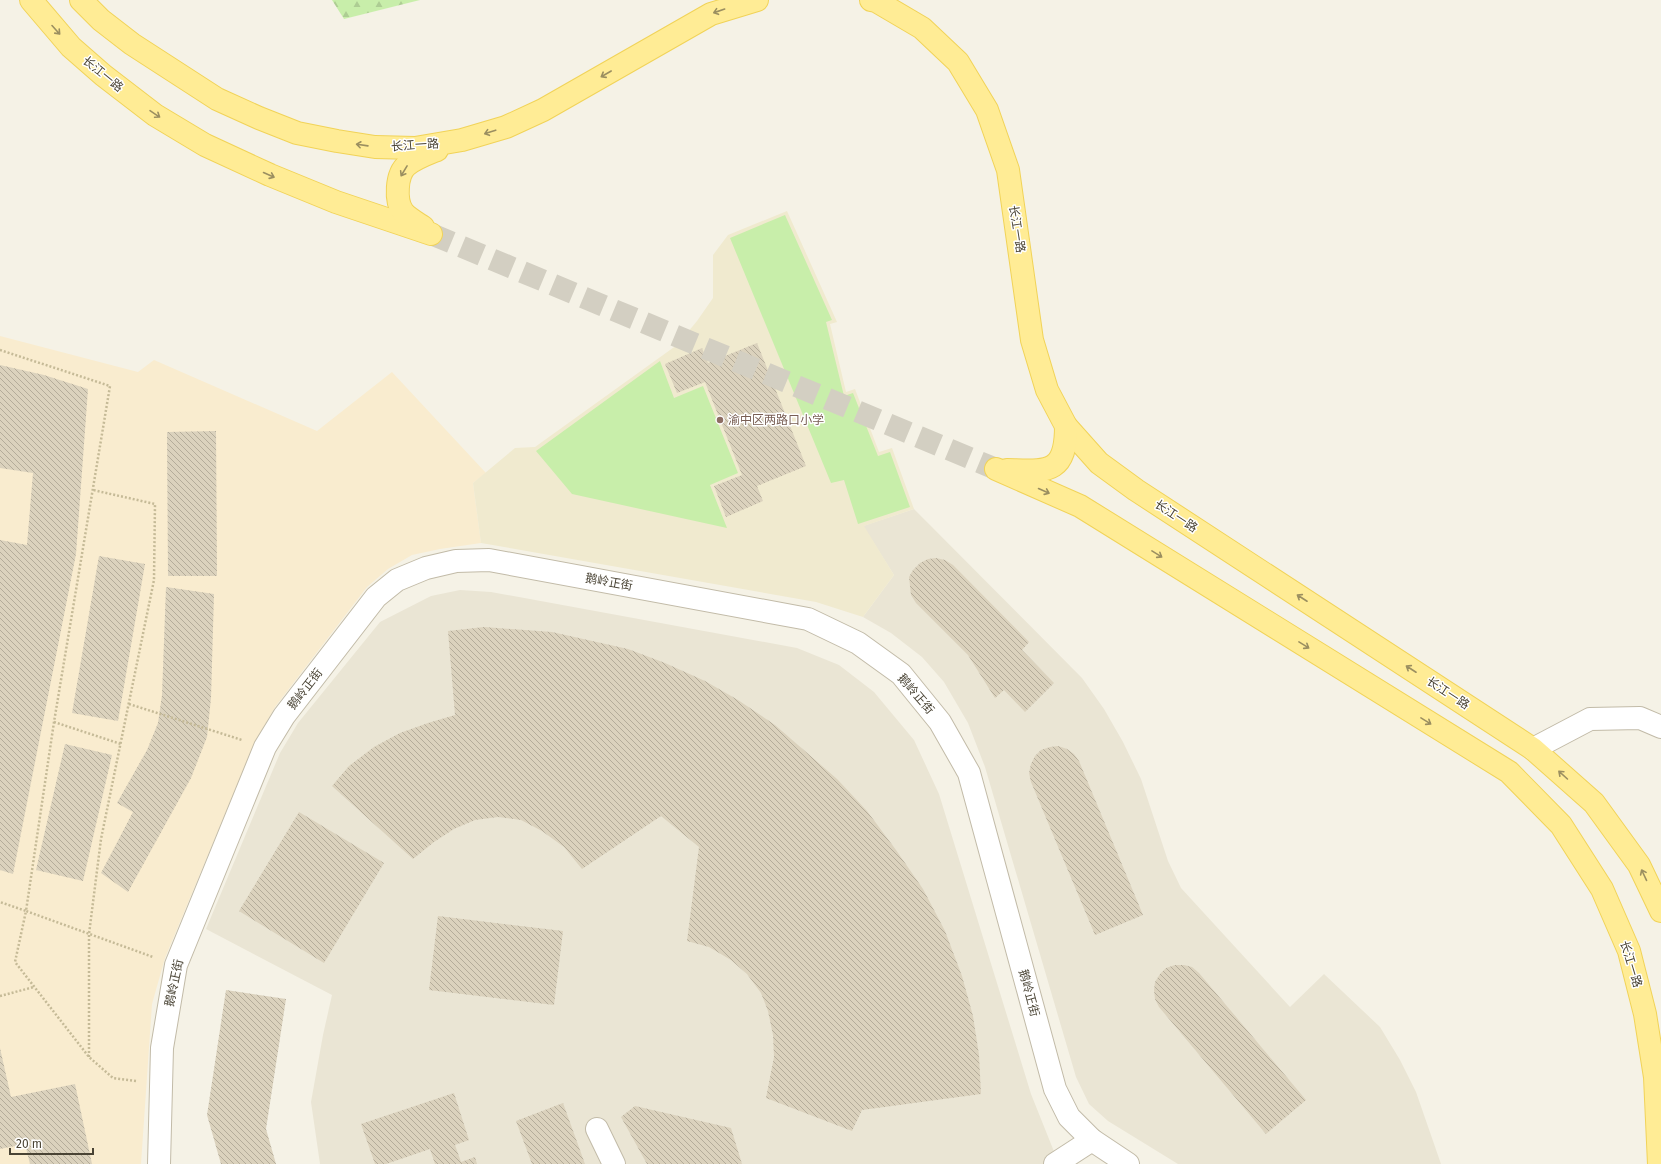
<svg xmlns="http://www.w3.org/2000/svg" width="1661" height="1164" viewBox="0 0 1661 1164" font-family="'Fira Sans','Noto Sans SC',sans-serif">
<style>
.residential{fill:#eae5d4}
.commercial{fill:#f9eccf}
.education{fill:#f0eacf}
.grass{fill:#c8eeaa}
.forest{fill:url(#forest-firs)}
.building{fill:url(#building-back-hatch)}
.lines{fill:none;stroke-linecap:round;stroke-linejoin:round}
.major-tunnel{stroke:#d3cfc2;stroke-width:22;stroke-dasharray:22 11;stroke-linecap:butt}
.minor-casing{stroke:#c2bba8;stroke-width:24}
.major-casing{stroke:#f1d358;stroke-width:24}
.path{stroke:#c5ba97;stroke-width:2.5;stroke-dasharray:2 2;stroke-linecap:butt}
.minor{stroke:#fff;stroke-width:22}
.major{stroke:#ffec95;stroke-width:22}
.oneway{stroke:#9b8f60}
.education-dot{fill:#8d6e63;stroke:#fff;stroke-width:1.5}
.labels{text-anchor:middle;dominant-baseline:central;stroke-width:3;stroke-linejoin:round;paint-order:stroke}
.street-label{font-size:12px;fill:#494334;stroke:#fff}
.education-label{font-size:12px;fill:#785e54;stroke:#fff;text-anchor:start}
</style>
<defs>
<pattern id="forest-firs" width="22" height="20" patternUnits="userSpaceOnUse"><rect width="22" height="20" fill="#c8eeaa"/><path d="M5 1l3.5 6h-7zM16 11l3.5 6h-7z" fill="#adcd93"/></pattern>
<pattern id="building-back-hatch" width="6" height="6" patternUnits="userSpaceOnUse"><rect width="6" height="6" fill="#dbd2bd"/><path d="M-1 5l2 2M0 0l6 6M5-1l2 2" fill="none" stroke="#b4ac9a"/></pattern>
</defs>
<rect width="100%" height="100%" fill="#f5f2e6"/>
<g class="residential">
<polygon points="914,509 1082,678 1104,709 1123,742 1141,779 1168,861 1181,888 1290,1007 1324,974 1380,1027 1400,1060 1416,1092 1441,1164 1178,1164 1108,1121 1089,1104 1076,1077 985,767 968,723 944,682 922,657 891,633 863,617 894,575 863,526"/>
<polygon points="460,590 491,592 797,648 839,665 874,692 914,740 939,794 1031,1094 1059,1164 320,1164 311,1102 323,1035 332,995 206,929 280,753 298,723 380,622 431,596"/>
</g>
<polygon class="commercial" points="0,336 138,372 154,360 317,431 392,372 486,473 473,483 481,543 440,549 412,555 388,569 367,587 275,707 255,742 165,958 152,1004 141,1164 0,1164"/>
<polygon class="education" points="787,211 837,322 830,324 846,392 855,389 879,452 892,448 914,509 864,526 894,575 863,617 816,602 481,543 473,483 515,448 535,447 677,345 697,321 713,298 713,255 728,235"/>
<g class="grass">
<polygon points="785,215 832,320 826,322 844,396 853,393 878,456 890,452 910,507 858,524 844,480 831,483 730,238"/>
<polygon points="660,361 674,398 703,386 738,473 710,485 727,528 572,494 536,451"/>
</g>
<polygon class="forest" points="332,0 420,0 344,19"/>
<g class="building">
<polygon points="757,343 806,466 757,486 763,501 726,517 714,486 742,475 705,382 677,393 665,364 702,348 708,363"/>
<polygon points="0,365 44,375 88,389 76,554 13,874 0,870 0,540 27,545 33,473 0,468"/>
<polygon points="216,431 217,576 168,576 167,432"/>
<polygon points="99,556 145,564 118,721 72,713"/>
<polygon points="936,558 945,560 953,565 1029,642 1022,650 1054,683 1025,712 1004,690 995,698 968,655 916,603 911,595 909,577 913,570 920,563 928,559"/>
<polygon points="166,587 214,594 211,698 207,737 191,778 128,892 101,873 133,812 117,803 147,750 158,723 162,695"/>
<polygon points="484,627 552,632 628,649 665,663 705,681 738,700 775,725 837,779 867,811 896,850 923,889 945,931 962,976 973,1016 979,1055 981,1094 862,1110 852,1131 766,1098 774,1057 773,1035 768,1011 761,993 747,974 731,960 709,947 687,941 699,847 661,816 582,869 564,847 542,831 521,820 498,817 475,820 454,829 434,842 413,859 332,786 349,766 374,747 400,733 428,723 455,715 448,631"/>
<polygon points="65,744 112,755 83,881 36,870"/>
<polygon points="1058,746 1067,749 1074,754 1079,761 1143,915 1095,935 1031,782 1029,773 1031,764 1035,756 1041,750 1050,747"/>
<polygon points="299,812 384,863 324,963 239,911"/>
<polygon points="438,916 563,931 554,1005 429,990"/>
<polygon points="1175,965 1184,965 1192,967 1199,973 1306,1100 1266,1134 1159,1007 1155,999 1154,990 1155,982 1160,974 1166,968"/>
<polygon points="226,990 286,999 266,1129 276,1164 221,1164 207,1115"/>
<polygon points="0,1048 11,1097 75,1084 92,1164 30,1164 25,1144 0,1149"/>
<polygon points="454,1093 469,1140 455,1145 461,1162 475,1157 477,1164 435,1164 430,1149 386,1164 375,1164 361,1124"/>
<polygon points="563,1103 585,1164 532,1164 516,1121"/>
<polygon points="635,1106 731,1128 742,1164 647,1164 621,1117"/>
</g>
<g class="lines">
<polyline class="major-tunnel" points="431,234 996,469"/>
<defs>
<g id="minor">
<polyline points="1533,749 1590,719 1640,718 1661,727"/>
<polyline points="597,1129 614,1164"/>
<polyline points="159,1164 162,1048 176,965 265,747 284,716 376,597 397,580 426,568 456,561 489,560 808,619 858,643 901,674 940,722 969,773 1055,1089 1069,1117 1092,1140 1128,1164"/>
<polyline points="1055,1164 1092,1140"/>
</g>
<g id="major">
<polyline points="31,0 71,47 103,75 155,115 205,145 270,175 336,202 431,234"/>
<polyline points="81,0 101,20 132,44 217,99 259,118 297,133 337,141 375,147 415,148 462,140 506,127 543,110 711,14 757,0"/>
<polyline points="871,0 876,1 922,28 958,62 987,110 1008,170 1032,340 1047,390 1066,426 1099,463 1136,490 1533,749 1594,803 1639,865 1661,911"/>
<path d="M423 227C417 223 408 218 403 212 395 201 396 174 407 165 416 158 427 154 437 150"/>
<polyline points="996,469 1080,506 1509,772 1561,825 1602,889 1629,951 1645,1014 1655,1077 1659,1164"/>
<path d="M1007 470C1047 471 1066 475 1066 426"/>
</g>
</defs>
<use href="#minor" class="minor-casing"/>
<use href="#major" class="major-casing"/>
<g class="path">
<polyline points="0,350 110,386 54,722 26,911 0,902"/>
<polyline points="129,704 242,740"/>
<polyline points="54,722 121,744"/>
<polyline points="0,996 34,987"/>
<polyline points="89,1057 89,934 101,839 154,580 155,504 93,490"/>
<polyline points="136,1081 113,1078 89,1057 15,962 26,911 153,957"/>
</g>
<use href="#minor" class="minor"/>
<use href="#major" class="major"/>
</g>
<defs><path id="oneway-shaft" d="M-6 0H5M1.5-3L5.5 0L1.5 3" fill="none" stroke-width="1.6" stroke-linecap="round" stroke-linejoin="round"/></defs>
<g class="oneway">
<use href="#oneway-shaft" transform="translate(719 11) rotate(161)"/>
<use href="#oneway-shaft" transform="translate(56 30) rotate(48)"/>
<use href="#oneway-shaft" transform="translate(606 74) rotate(150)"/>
<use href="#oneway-shaft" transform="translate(155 114) rotate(34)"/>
<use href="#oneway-shaft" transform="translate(490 132) rotate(162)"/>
<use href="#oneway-shaft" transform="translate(362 145) rotate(-172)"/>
<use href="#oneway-shaft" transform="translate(404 171) rotate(121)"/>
<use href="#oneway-shaft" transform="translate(269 175) rotate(24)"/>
<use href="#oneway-shaft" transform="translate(1044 491) rotate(24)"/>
<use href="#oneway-shaft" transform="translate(1157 554) rotate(32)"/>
<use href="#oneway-shaft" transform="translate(1302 598) rotate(-147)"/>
<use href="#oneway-shaft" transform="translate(1304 645) rotate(32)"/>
<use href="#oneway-shaft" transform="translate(1411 669) rotate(-147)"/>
<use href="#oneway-shaft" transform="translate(1426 721) rotate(32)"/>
<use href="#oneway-shaft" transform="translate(1563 775) rotate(-138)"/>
<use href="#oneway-shaft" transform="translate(1644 875) rotate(-115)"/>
</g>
<circle class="education-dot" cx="720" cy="420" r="4"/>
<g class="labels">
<g class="street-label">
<text transform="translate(103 74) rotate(39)">长江一路</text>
<text transform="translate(415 145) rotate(-4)">长江一路</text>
<text transform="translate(1017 229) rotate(81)">长江一路</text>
<text transform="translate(1176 516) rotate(33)">长江一路</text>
<text transform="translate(609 582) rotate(10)">鹅岭正街</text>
<text transform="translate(305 689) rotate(-52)">鹅岭正街</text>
<text transform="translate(1448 693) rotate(33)">长江一路</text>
<text transform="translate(916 694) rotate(49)">鹅岭正街</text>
<text transform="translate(1631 964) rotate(73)">长江一路</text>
<text transform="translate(174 983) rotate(-78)">鹅岭正街</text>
<text transform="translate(1029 993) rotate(75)">鹅岭正街</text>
</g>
<g class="education-label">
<text x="728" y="420">渝中区两路口小学</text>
</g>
</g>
<path d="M10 1148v6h83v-6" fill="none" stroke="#494334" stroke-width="2"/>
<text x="16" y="1148" font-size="12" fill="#494334" stroke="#ffffff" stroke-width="3" paint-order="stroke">20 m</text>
</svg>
